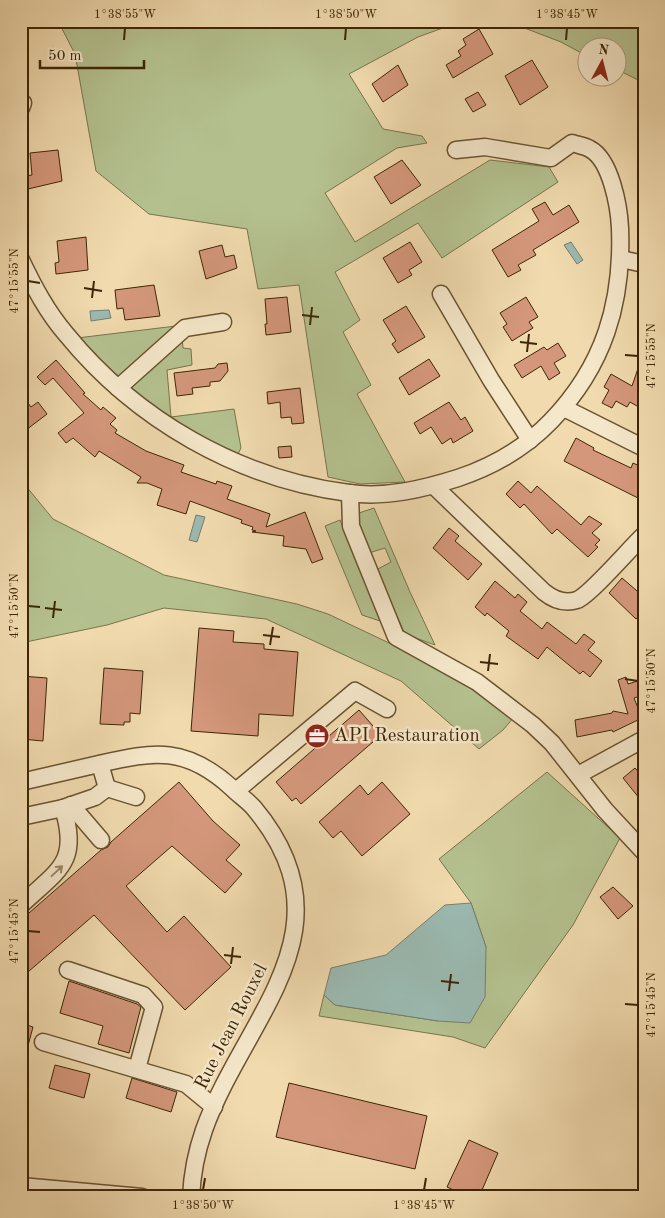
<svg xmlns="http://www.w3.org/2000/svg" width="665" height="1218" viewBox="0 0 665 1218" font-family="'Old Standard TT',serif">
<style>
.green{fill:#b4c18f;stroke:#79744a}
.water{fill:#9bbab2;stroke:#767f6d}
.building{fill:#d4977b;stroke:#3e2606}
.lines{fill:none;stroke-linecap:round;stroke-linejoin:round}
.minor-casing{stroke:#6a5330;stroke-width:19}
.minor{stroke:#f5e7ca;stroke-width:16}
.oneway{stroke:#9a8668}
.ticks{fill:none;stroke:#3e2606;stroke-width:2}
.labels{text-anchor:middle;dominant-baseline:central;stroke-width:5;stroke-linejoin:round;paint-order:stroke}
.poi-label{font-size:19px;fill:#3e2606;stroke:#f5e7ca;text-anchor:start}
.street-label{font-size:19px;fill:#3e2606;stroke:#f5e7ca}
.neatline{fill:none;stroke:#3e2606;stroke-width:2}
.ticks-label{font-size:12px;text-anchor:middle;fill:#3e2606}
</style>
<rect width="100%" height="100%" fill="#f0daae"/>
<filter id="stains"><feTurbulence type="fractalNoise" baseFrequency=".004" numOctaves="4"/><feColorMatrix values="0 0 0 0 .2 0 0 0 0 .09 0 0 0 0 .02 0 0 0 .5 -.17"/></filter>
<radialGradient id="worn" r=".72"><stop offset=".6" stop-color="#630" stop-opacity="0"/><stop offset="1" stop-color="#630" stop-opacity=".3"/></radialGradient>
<g class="green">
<polygon points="58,21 462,21 418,37 349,74 383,129 422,136 427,143 397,148 325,193 355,242 490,160 549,167 558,182 442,258 418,223 335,272 360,320 343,332 371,385 357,394 405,482 360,484 328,477 299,285 258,289 247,229 149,214 96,171 75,54"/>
<polygon points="506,21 644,21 644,83 618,70 618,48 588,48 587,56 561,42"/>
<polygon points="176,326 120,379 77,338"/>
<polygon points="182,336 183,348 191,349 192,365 167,370 171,417 234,409 241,448 238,454 192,433 128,388"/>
<polygon points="21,480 53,519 164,575 297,604 328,614 425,660 515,716 503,730 479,749 401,681 266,619 164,608 107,625 21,643"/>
<polygon points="374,508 410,592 435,645 405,634 376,570 391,562 385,548 369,553 353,515"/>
<polygon points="340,520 383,622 362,615 325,526"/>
<polygon points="547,772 620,838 573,925 485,1048 453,1037 319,1016 324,995 335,1005 438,1021 486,947 471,903 439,859"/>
</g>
<g class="water">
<polygon points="571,242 583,260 577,264 564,245"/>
<polygon points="109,310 111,318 91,321 90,311"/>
<polygon points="196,515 205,517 197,542 189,540"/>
<polygon points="471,903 486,947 485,997 470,1023 438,1021 335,1005 324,995 331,968 386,955 445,905"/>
</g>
<g class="building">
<polygon points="479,29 493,54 453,78 446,65 461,56 458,51 466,45 463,39"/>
<polygon points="532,60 548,87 520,105 505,76"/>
<polygon points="398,65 408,85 383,102 372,84"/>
<polygon points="478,92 486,105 473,112 465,99"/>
<polygon points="58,150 62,181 28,189 26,176 32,175 30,153"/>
<polygon points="402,160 421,185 391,204 374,177"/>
<polygon points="545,202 553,215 569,205 579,222 533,250 536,255 518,265 521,270 508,277 492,250 539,221 532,209"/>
<polygon points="86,237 88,270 56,274 55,263 59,262 57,241"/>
<polygon points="410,242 422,262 409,270 412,275 398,283 383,258"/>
<polygon points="222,245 225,257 234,255 237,268 206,279 199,251"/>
<polygon points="154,285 160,316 125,320 123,308 117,309 115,290"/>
<polygon points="287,297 291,332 266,335 265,324 267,324 265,299"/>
<polygon points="526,297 538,317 529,322 533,328 512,341 503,327 507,324 500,313"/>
<polygon points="406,306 425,337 398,353 392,344 396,341 383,320"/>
<polygon points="558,343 566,356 554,363 560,373 549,380 541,366 522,378 514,365 544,347 547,350"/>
<polygon points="642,357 644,357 644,410 630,402 627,407 616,401 612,408 602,403 609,390 604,387 611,374 632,386"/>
<polygon points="429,359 440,376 409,395 399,378"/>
<polygon points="56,360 85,393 83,394 101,410 103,407 116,418 110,424 117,430 115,433 146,451 184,465 181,472 216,484 217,481 232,486 227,499 270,514 266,527 305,512 323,559 312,563 306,549 283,546 284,536 252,532 256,531 252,530 253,527 241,523 242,520 190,501 186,514 157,505 162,489 147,483 137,483 141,477 99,451 95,457 73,438 66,443 58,433 84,413 53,378 45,385 37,377"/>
<polygon points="227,363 228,371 220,381 210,382 210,386 192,388 193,394 177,396 174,373 215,368 218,364"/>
<polygon points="300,388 304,423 292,424 291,417 281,418 280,402 268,404 267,392"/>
<polygon points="21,394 31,407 38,402 47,414 26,430 21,424"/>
<polygon points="449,402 461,420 465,417 473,431 453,443 451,438 442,444 431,427 420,434 414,423"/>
<polygon points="576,438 594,448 593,450 631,468 633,463 644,468 644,501 564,461"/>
<polygon points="291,446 292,457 279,458 278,447"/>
<polygon points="518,481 531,493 537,486 581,525 589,516 602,524 592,533 600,540 595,545 598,547 588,557 557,529 552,534 524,504 520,508 506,494"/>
<polygon points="449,528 459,536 455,541 482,564 468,580 433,548"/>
<polygon points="622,578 644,597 644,611 636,619 609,593"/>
<polygon points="495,581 515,598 518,594 527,602 520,611 542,629 547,622 576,644 584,634 595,642 588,650 602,661 590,677 583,671 580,674 547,647 538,659 506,636 509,631 487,613 485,616 475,607"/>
<polygon points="199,628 234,631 233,642 264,644 264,649 298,652 293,716 259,714 258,736 191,731"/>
<polygon points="104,668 143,671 140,714 130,713 130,722 124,722 124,725 100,724"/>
<polygon points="21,676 47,678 43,741 21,739"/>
<polygon points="626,677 628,684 644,679 644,695 634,698 642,718 613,732 612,730 577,737 575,720 612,713 613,711 628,714 618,680"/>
<polygon points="359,710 381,735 301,804 296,798 292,801 276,782"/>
<polygon points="635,768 644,778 644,804 623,778"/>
<polygon points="179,782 213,821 240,845 226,860 242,874 225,893 172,846 126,886 167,932 184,916 231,967 185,1010 94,915 21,978 21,920 101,850 108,847 111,842"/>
<polygon points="382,782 410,814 362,856 341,831 333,838 319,822 360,785 368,795"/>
<polygon points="613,887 633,906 618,919 600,897"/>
<polygon points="69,981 137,1004 141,1007 129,1053 98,1044 103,1026 60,1013"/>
<polygon points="21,1023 33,1027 25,1057 21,1057"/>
<polygon points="55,1065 90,1074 84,1098 49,1088"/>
<polygon points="132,1078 177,1092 171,1112 126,1098"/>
<polygon points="289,1083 427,1116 415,1169 276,1137"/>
<polygon points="469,1140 498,1153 479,1197 469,1197 447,1187"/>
</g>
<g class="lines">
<defs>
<g id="minor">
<polyline points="21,102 23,103 21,108"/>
<polyline points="621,259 644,264"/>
<path d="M21 260C34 287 47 312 66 334 136 420 239 479 349 493 386 498 423 489 458 478 494 466 525 448 551 421 604 366 623 303 620 228 619 207 611 160 590 149 585 146 578 145 572 143L551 158 485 147 456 150"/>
<polyline points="441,294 491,380 530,440"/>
<polyline points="118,388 185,328 223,322"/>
<polyline points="564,408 644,448"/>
<path d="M434 486 544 592C554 600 565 604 577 600 590 595 631 547 644 535"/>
<polyline points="350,493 351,526 396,637 477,682 533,725 552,743 605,810 644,852"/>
<polyline points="578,775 644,739"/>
<path d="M21 782C47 776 73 770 99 764 155 751 186 746 232 788 239 795 248 801 254 808 356 930 244 1017 204 1130 197 1150 192 1176 191 1197"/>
<polyline points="107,788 136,797"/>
<polyline points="236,791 355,691 387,709"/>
<polyline points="71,805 101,840"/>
<polyline points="63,808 95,797 107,788 100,764"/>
<path d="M21 817 63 808C80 863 58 870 21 905"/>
<polyline points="68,970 143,995 154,1007 137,1069"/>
<polyline points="43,1042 186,1084 214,1107"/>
<polyline points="21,1186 142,1197"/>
</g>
</defs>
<use href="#minor" class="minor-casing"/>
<use href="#minor" class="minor"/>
</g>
<defs><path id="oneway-shaft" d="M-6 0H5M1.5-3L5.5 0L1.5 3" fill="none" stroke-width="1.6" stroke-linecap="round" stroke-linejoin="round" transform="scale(1.25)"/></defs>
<use class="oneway" href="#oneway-shaft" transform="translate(57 871) rotate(-43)"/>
<path class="ticks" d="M124 40 125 28M345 40 346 28M566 40 567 28M28 281 40 283M84 288 102 291M92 298 94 281M302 315 319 317M310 325 312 307M520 342 537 344M527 352 529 334M625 355 638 356M28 606 40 607M45 608 62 610M53 618 55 601M263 635 280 637M270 645 273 627M480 662 498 664M488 671 490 654M625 679 638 681M28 931 40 932M224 955 241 957M231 964 233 947M441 981 459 983M449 991 451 974M625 1004 638 1005M203 1190 205 1178M424 1190 426 1178"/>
<defs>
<symbol id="office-disc" viewBox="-11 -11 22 22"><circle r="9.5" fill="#8f2418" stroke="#f5e7ca"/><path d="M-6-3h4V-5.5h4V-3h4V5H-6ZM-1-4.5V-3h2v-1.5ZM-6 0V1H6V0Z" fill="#fff"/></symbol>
</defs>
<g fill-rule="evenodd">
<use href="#office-disc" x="303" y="722" width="28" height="28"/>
</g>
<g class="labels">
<g class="poi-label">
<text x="334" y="736">API Restauration</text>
</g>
<g class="street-label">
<text transform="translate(232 1027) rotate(-63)">Rue Jean Rouxel</text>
</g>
</g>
<rect width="665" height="1218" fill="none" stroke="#f0daae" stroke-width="55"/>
<g transform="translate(602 62) rotate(7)"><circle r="24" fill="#f5e7ca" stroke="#ac9a7c"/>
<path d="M0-4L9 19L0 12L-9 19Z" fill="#8f2418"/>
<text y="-8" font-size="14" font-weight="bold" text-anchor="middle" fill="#3e2606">N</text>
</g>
<path d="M40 60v8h104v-8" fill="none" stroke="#3e2606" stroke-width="2.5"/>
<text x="48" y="60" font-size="15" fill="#3e2606" stroke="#f5e7ca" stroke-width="4" paint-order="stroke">50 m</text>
<rect x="28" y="28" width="610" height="1162" class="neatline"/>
<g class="ticks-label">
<text x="125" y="18">1°38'55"W</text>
<text x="346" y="18">1°38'50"W</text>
<text x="567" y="18">1°38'45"W</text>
<text transform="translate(14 281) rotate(-90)" y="4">47°15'55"N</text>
<text transform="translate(651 356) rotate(-90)" y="4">47°15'55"N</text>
<text transform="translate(14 606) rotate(-90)" y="4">47°15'50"N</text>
<text transform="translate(651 681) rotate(-90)" y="4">47°15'50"N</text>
<text transform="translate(14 931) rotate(-90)" y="4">47°15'45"N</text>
<text transform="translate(651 1005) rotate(-90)" y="4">47°15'45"N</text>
<text x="203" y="1209">1°38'50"W</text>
<text x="424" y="1209">1°38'45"W</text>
</g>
<rect width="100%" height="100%" filter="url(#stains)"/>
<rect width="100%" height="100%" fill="url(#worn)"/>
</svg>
